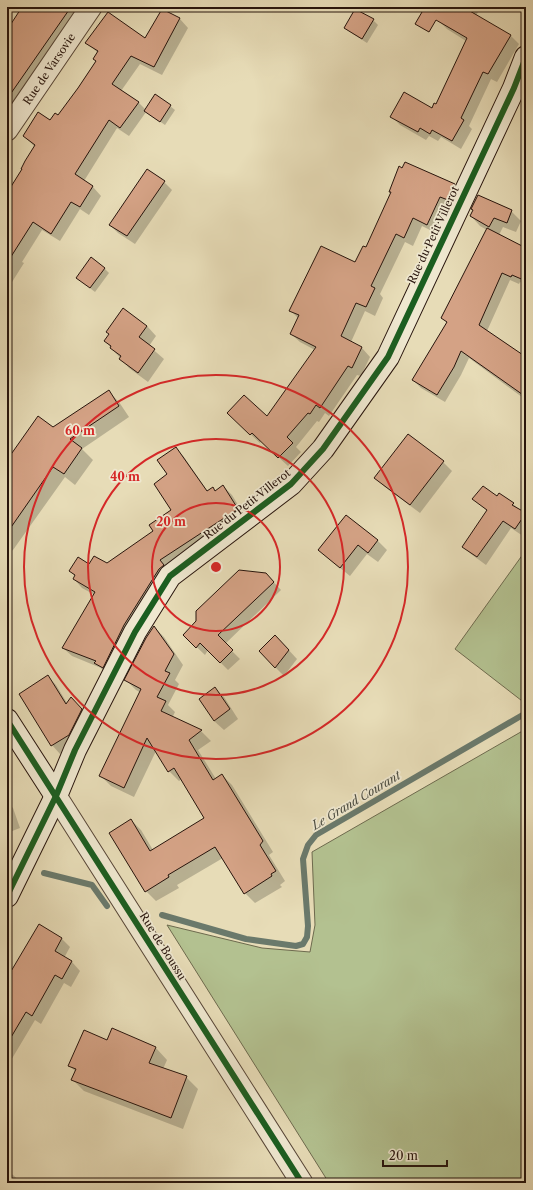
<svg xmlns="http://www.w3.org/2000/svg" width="533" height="1190" viewBox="0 0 533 1190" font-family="'Libre Caslon Text',serif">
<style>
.green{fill:#b3c190;stroke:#6d6a4e}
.shadow{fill:#0003}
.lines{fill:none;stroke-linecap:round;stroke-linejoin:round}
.stream{stroke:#6a796b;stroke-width:6}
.building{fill:#d4a285;stroke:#27140c}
.street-casing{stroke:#574637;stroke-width:23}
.secondary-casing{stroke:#27140c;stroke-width:24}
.street{stroke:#efe8d0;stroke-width:21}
.secondary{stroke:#efe8d0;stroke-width:22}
.cycleway-casing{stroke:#efe8d0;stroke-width:8}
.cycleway{stroke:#1b5e20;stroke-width:6}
.ring{fill:none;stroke:#d62828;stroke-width:2}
.labels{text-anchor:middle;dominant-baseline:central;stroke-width:3.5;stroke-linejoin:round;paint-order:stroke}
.street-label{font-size:11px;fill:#27140c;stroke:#efe8d0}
.water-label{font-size:12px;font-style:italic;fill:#4e4f44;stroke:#efe8d0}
.centre{fill:#d62828;stroke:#efe8d0;stroke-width:2}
.ring-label{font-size:12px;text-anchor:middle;font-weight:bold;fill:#d62828;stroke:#efe8d0;stroke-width:3.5;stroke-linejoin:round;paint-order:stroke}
</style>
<rect width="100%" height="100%" fill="#e7dcb7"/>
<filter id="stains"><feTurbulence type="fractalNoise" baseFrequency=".005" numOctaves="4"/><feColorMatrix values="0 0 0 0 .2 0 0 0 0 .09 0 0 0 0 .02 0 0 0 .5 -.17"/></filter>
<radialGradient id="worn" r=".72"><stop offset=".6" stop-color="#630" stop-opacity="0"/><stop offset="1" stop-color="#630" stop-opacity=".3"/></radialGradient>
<g class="green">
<polygon points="526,550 526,704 455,649"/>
<polygon points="526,729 526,1183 329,1183 167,925 262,948 310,952 315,925 312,852"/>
</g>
<g class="shadow">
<polygon points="23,7 84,7 7,119 7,33"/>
<polygon points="447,7 473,7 478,12 476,16 511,36 519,44 497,82 491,79 469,126 472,129 461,149 441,137 438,141 429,136 426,140 400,125 392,117 432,109 436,106 466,41 447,29 439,21"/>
<polygon points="162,10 180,19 188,28 162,75 140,64 121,91 138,102 146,110 170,106 175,110 165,125 146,112 129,136 117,128 84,181 93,187 101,196 89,215 80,209 60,241 42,230 22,262 24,263 7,290 7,195 35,147 24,136 59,117 97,61 98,53 87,43 145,39"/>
<polygon points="373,20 378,25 367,43 350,32 345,28"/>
<polygon points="405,163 454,185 463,194 436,233 422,226 413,246 405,242 380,294 383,298 375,316 365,311 351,342 362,348 370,357 361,376 357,375 329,416 325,413 319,422 317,421 296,447 301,452 288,466 261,441 260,443 237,422 267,418 315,350 300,342 291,334 298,318 291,311 355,263 366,248 391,193 390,191"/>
<polygon points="164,182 172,190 135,244 118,233 110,225"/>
<polygon points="511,211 521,221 516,232 503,227 499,235 526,250 526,285 520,282 519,284 510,280 487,331 526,358 526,400 469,358 461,375 445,402 421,388 413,380 447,323 443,318 487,230 480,226 471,216"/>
<polygon points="104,268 109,273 95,292 82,282"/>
<polygon points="7,290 11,294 7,299"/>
<polygon points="147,326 156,336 149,346 164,359 148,382 129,368 105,341"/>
<polygon points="108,391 119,402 129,417 82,449 93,460 75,485 65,477 13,550 7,554 7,462"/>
<polygon points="176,449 184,457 208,492 215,492 223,486 232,495 246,518 168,569 104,672 101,668 72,656 63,648 95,595 82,588 74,579 76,577 70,571 90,565 107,564 155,532 173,510 169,475"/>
<polygon points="443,462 452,471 420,513 385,487 375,478"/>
<polygon points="497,498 513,504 526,515 526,532 523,536 511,528 486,565 471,554 463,546 487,511 474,499"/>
<polygon points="377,540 387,550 378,562 367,554 350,576 329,559 319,550"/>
<polygon points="266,574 281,590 225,644 240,659 228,670 208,650 205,655 184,635"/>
<polygon points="154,627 164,637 183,665 175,680 179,684 168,705 175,712 172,718 201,731 211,741 198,750 216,779 222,775 232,785 273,852 269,855 285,881 280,885 282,887 255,903 245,893 223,858 177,885 179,888 156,901 146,891 131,820 141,830 153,850 206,818 182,779 179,781 169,771 156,751 134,797 111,786 101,776 141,693 136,690 126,680"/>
<polygon points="284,645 297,659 284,676 275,667"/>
<polygon points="48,677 56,685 67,703 79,706 90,719 77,743 60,754 52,745"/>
<polygon points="215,688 224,697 238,719 224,730 214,721"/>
<polygon points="7,802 13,808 20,828 7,833"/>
<polygon points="62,939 70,947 64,958 72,962 80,971 71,987 64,983 41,1024 35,1020 7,1067 7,982"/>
<polygon points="112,1030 156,1048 167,1060 163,1069 186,1077 198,1089 183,1129 84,1091 72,1079 76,1072 69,1065 107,1041"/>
<polygon points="7,1075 12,1081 7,1091"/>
<polygon points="7,1170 20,1181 18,1183 7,1183"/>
</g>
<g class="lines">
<g class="stream">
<polyline points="44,873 92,885 107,906"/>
<polyline points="162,915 246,939 296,946 303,944 307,937 308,926 303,859 308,845 316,835 526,713"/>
</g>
</g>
<g class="building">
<polygon points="22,7 71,7 7,99 7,30"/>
<polygon points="413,7 463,7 511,35 488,74 483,72 461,118 464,120 452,141 432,130 430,134 420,128 418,132 390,117 404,92 432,108 434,103 436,104 467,38 436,20 429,32 415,24 422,12"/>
<polygon points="162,9 180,18 154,67 131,56 112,84 139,102 120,128 109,120 75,174 93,186 80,207 71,202 51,234 33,222 7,263 7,193 22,169 21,169 25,161 35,145 23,136 38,112 50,120 55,113 58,115 78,88 96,61 93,59 98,51 85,43 108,12 145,38"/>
<polygon points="355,9 374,19 362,39 344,28"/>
<polygon points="155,94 171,105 160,122 144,111"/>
<polygon points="405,162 455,184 448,200 440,197 427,225 413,218 404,238 396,234 371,286 375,288 366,307 356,303 341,336 362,347 352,368 348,366 320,408 316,405 310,414 308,413 287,437 293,443 278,458 252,433 250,435 227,413 244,395 267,416 316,347 290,334 299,315 289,311 321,246 355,262 363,246 366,247 391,192 389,192 399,166 402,168"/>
<polygon points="147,169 165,181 127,236 109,225"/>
<polygon points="478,195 512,210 507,223 494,218 489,227 470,216 473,210 471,209"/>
<polygon points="487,228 526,248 526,281 512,275 511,277 502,273 479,325 526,357 526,397 461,351 454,367 437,395 412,380 447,322 441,318"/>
<polygon points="91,257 105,268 90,288 76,278"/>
<polygon points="123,308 147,326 139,337 155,349 138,373 119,359 121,356 110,348 111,346 104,341 109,334 106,332"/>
<polygon points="109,390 119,406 70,439 82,448 64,474 53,467 7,533 7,460 38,416 53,427"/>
<polygon points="408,434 444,461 410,505 374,478"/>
<polygon points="176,447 207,491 213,487 215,491 223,485 238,509 160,560 164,565 159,569 124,625 103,668 94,663 96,661 62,648 95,592 73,579 75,575 69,571 78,557 89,564 94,556 107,563 153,531 149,525 171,510 154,484 167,474 157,460"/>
<polygon points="483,486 497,496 499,493 514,503 512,505 526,513 515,529 503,521 477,557 462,547 487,510 472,499"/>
<polygon points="346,515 378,540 368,553 358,545 340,568 318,550"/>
<polygon points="239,570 266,573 274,582 218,635 233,650 220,663 200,643 196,648 183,635 196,621 196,611"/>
<polygon points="154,626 174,654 165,671 170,673 157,697 166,701 161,711 202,730 189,740 213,780 222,774 263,841 260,845 276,871 271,874 272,876 244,894 215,847 168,875 169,877 145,892 109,833 131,819 150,851 204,818 174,768 168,772 147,738 124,788 99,776 141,689 124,680 146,638"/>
<polygon points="275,635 289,650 275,668 259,651"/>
<polygon points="48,675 66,704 71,697 82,709 69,735 51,746 19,694"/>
<polygon points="215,687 230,709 214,721 199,699"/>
<polygon points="39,924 62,938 55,951 72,961 62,979 55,975 32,1016 26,1012 7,1044 7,978"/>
<polygon points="112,1028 156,1047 149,1063 187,1076 171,1118 71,1080 76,1069 68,1066 84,1030 107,1040"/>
</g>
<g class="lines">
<defs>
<g id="street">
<polyline points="7,130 91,7"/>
<polyline points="56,796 302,1183"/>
</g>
<g id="secondary">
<polyline points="7,720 56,796"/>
<polyline points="7,896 56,796 75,750 135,632 170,576 291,484 323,449 388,357 514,88 526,57"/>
</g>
</defs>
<use href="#street" class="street-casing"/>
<use href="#secondary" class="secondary-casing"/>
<use href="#street" class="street"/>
<use href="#secondary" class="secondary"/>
<defs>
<g id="cycleway">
<polyline points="7,720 302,1183"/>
<polyline points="7,896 56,796 75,750 135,632 170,576 291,484 323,449 388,357 514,88 526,57"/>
</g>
</defs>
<use href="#cycleway" class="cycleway-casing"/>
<use href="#cycleway" class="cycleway"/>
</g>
<g class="ring">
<circle cx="216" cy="567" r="64"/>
<circle cx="216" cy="567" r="128"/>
<circle cx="216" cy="567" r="192"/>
</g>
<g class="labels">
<g class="street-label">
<text transform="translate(49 69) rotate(-56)">Rue de Varsovie</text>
<text transform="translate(433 235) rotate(-65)">Rue du Petit Villerot</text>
<text transform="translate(247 504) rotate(-38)">Rue du Petit Villerot</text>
<text transform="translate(163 946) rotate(58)">Rue de Boussu</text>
</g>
<g class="water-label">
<text transform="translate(356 800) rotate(-31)">Le Grand Courant</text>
</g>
</g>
<circle cx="216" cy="567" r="6" class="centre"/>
<g class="ring-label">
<text x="80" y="435">60 m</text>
<text x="125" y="481">40 m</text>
<text x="171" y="526">20 m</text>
</g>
<rect width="533" height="1190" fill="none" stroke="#e7dcb7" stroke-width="24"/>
<rect x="8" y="8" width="517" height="1174" fill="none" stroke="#27140c" stroke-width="2"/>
<rect x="12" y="12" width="509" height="1166" fill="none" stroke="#27140c"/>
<path d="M383 1160v6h64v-6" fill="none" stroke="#27140c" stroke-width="2"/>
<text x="389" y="1160" font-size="12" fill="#27140c" stroke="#efe8d0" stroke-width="3" paint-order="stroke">20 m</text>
<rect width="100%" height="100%" filter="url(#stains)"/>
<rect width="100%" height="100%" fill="url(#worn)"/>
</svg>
